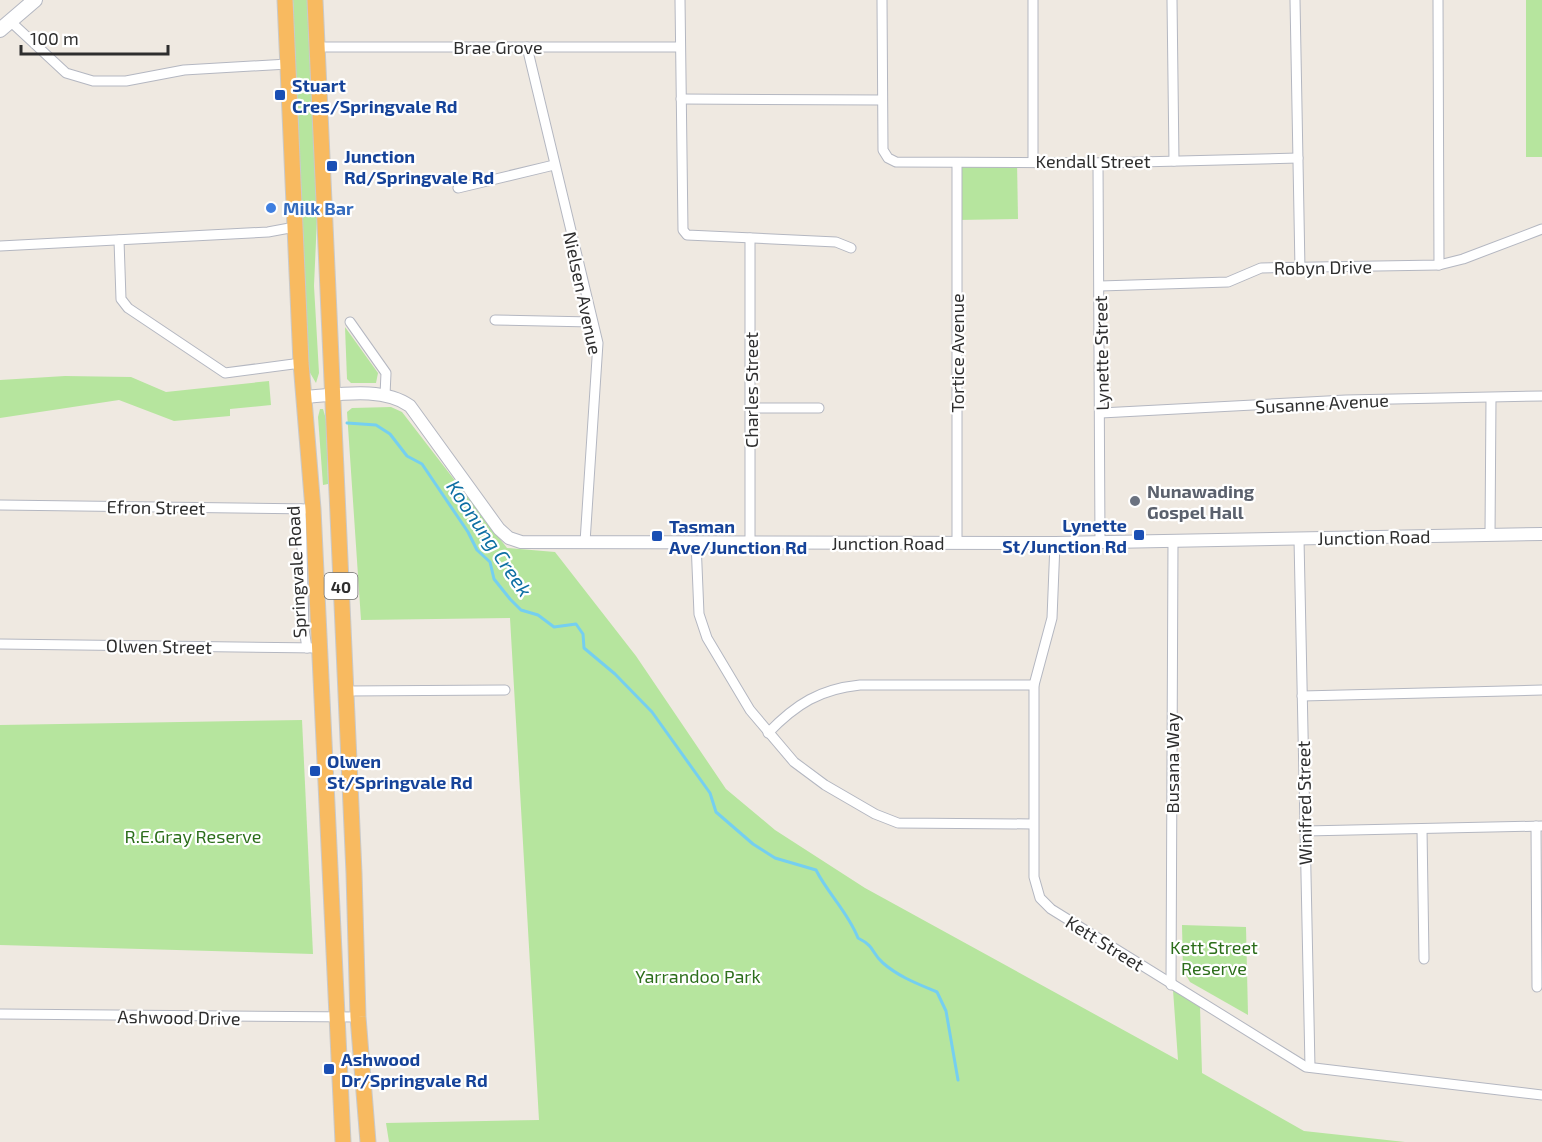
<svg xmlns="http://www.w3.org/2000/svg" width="1542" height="1142" viewBox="0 0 1542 1142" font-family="'Exo 2',sans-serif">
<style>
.green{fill:#b6e59e}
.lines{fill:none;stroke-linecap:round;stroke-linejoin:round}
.stream{stroke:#75cff0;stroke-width:3}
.minor-casing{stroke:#b4b7c1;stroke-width:11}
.tertiary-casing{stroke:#b4b7c1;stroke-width:14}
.secondary-casing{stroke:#b4b7c1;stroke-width:16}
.trunk-casing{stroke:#c9c9c9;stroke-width:17}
.minor{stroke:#fff;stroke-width:9}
.tertiary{stroke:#fff;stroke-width:12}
.secondary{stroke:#fff;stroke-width:14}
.trunk{stroke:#f8ba60;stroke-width:15}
.transit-dot{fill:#1a4fb4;stroke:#fff;stroke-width:2}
.shop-dot{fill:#3f7fe0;stroke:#fff;stroke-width:2}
.worship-dot{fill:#6b7280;stroke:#fff;stroke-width:2}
.labels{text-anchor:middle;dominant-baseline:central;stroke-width:4.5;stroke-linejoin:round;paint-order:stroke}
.shield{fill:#fff;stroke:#6d6d6d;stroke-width:1.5}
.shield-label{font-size:16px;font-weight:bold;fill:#2e2e2e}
.street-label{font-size:18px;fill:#2e2e2e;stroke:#fff}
.transit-label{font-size:18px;font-weight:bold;fill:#164399;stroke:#fff;text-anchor:start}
.shop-label{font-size:18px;font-weight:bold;fill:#366cbe;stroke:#fff;text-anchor:start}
.worship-label{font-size:18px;font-weight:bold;fill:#5b616d;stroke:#fff;text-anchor:start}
.park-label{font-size:18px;fill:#2c6e1b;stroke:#fff}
.water-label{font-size:20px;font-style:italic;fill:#0d6fa3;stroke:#fff}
</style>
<rect width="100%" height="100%" fill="#efe9e1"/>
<g class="green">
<polygon points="293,0 307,0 317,218 314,286 319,373 316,383 309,371"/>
<rect x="1526" y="0" width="16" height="157"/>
<polygon points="1017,161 1018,219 957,220 957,163"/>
<polygon points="345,327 378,373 376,383 351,383 347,379"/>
<polygon points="65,376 131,377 166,392 269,381 271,405 230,409 230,416 174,421 119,400 0,418 0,380"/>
<polygon points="391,407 402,412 507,548 555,552 636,656 726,789 775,830 865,888 1178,1060 1173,990 1200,1006 1202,1073 1304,1131 1405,1142 389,1142 386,1123 539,1120 510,618 361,620 347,412 352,408"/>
<polygon points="320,409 323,409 326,419 328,484 323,485 318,417"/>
<polygon points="302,720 313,954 0,945 0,725"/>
<polygon points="1182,925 1246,927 1248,1015 1190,982 1183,970"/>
</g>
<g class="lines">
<path class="stream" d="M347 423 376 425 390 434 407 456 422 464 468 532 477 550 490 562 494 579 510 599 521 610 538 615 554 627 576 624 583 634 584 648 615 674 652 712 710 793 716 812 753 844 775 858 816 870C828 894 848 912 858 938 876 947 871 953 883 963 899 977 918 984 937 992L946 1011 958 1080"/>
<defs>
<g id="minor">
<polyline points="680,0 683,230 687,235 836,242 851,248"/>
<polyline points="882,0 883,150 888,158 896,162 1098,163 1298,158"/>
<polyline points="1033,0 1033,161"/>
<polyline points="1172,0 1174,161"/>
<polyline points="1295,0 1300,269"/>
<polyline points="1438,0 1439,265"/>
<polyline points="10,21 66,73 93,81 126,81 184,70 288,64"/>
<polyline points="317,47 680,47"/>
<polyline points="527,47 598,343 585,542"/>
<polyline points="681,99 882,100"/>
<polyline points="957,163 957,543"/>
<polyline points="1098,163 1100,542"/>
<polyline points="458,188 554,165"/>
<polyline points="750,238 750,542"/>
<polyline points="119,240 121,299 128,308 225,373 301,363"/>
<polyline points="0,246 268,232 295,227"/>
<polyline points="1100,286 1228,282 1261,268 1439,265 1463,259 1542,229"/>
<polyline points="495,320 592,322"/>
<polyline points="350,322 386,373 385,395"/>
<polyline points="751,408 819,408"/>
<polyline points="1101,413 1346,400 1542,396"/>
<polyline points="0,505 313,509"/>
<polyline points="301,509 304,629 307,648"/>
<polyline points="1490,535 1491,398"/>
<polyline points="1299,539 1310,1067"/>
<polyline points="696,542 699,614 707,638 750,710 794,762 825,785 875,814 898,823 1033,824"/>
<polyline points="1055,543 1052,618 1034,685 1034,877 1040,898 1051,909 1306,1067 1542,1095"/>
<polyline points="0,644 319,648"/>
<polyline points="346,691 505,690"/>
<polyline points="1302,696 1542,690"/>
<path d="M768 733C796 704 820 689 860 685H1034"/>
<polyline points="1536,826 1537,987"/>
<polyline points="1422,829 1424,959"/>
<polyline points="1305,831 1542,826"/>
<polyline points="1171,985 1173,541"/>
<polyline points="0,1014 358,1017"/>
</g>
<path id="tertiary" d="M303 397C337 395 382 386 410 406L499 529 509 538 521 542 1055 543 1542 534"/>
<polyline id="secondary" points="0,30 35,0"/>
<g id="trunk">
<polyline points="285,0 301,363 313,509 343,1142"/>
<polyline points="315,0 354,873 358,1017 368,1142"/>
</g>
</defs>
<use href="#minor" class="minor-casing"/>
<use href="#tertiary" class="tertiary-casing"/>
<use href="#secondary" class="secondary-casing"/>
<use href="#trunk" class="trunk-casing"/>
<use href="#minor" class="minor"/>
<use href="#tertiary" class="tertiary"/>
<use href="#secondary" class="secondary"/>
<use href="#trunk" class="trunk"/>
</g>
<g class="transit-dot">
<rect x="274" y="89" width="12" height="12" rx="3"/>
<rect x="326" y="160" width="12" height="12" rx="3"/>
<rect x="1133" y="529" width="12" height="12" rx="3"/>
<rect x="651" y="530" width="12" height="12" rx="3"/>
<rect x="309" y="765" width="12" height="12" rx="3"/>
<rect x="323" y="1063" width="12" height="12" rx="3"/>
</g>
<circle class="shop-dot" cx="271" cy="208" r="6"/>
<circle class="worship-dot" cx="1135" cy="501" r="6"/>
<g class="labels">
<rect class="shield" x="324.5" y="573" width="33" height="26" rx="4.5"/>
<g class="shield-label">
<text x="341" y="586">40</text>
</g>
<g class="street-label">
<text x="498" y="47">Brae Grove</text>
<text x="1093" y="161">Kendall Street</text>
<text transform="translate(1323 267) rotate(-1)">Robyn Drive</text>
<text transform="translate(583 293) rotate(78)">Nielsen Avenue</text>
<text transform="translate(957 353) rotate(-90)">Tortice Avenue</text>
<text transform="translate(1101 353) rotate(-91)">Lynette Street</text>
<text transform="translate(751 390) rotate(-90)">Charles Street</text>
<text transform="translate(1322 403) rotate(-3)">Susanne Avenue</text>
<text transform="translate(156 507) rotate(1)">Efron Street</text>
<text transform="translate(1374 537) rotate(-1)">Junction Road</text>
<text x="888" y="543">Junction Road</text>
<text transform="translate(296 572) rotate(-93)">Springvale Road</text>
<text transform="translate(159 646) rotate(1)">Olwen Street</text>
<text transform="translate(1172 763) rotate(-90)">Busana Way</text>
<text transform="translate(1304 803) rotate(-91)">Winifred Street</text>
<text transform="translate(1105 943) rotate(32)">Kett Street</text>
<text transform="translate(179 1017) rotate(1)">Ashwood Drive</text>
</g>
<g class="transit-label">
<text x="292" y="85">Stuart<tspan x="292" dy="21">Cres/Springvale Rd</tspan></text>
<text x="344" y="156">Junction<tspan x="344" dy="21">Rd/Springvale Rd</tspan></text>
<text x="1127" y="525" text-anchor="end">Lynette<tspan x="1127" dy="21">St/Junction Rd</tspan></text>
<text x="669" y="526">Tasman<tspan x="669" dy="21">Ave/Junction Rd</tspan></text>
<text x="327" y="761">Olwen<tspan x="327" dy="21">St/Springvale Rd</tspan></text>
<text x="341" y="1059">Ashwood<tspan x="341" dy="21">Dr/Springvale Rd</tspan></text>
</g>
<g class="shop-label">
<text x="283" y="208">Milk Bar</text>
</g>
<g class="worship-label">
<text x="1147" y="491">Nunawading<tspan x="1147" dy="21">Gospel Hall</tspan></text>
</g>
<g class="park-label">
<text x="193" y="836">R.E.Gray Reserve</text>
<text x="1214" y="947">Kett Street<tspan x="1214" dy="21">Reserve</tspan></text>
<text x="698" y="976">Yarrandoo Park</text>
</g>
<g class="water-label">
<text transform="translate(490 538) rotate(56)">Koonung Creek</text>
</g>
</g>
<path d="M21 45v9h147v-9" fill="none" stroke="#2e2e2e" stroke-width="3"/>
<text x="30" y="45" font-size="18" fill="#2e2e2e" stroke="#ffffff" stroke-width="4.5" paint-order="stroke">100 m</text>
</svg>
